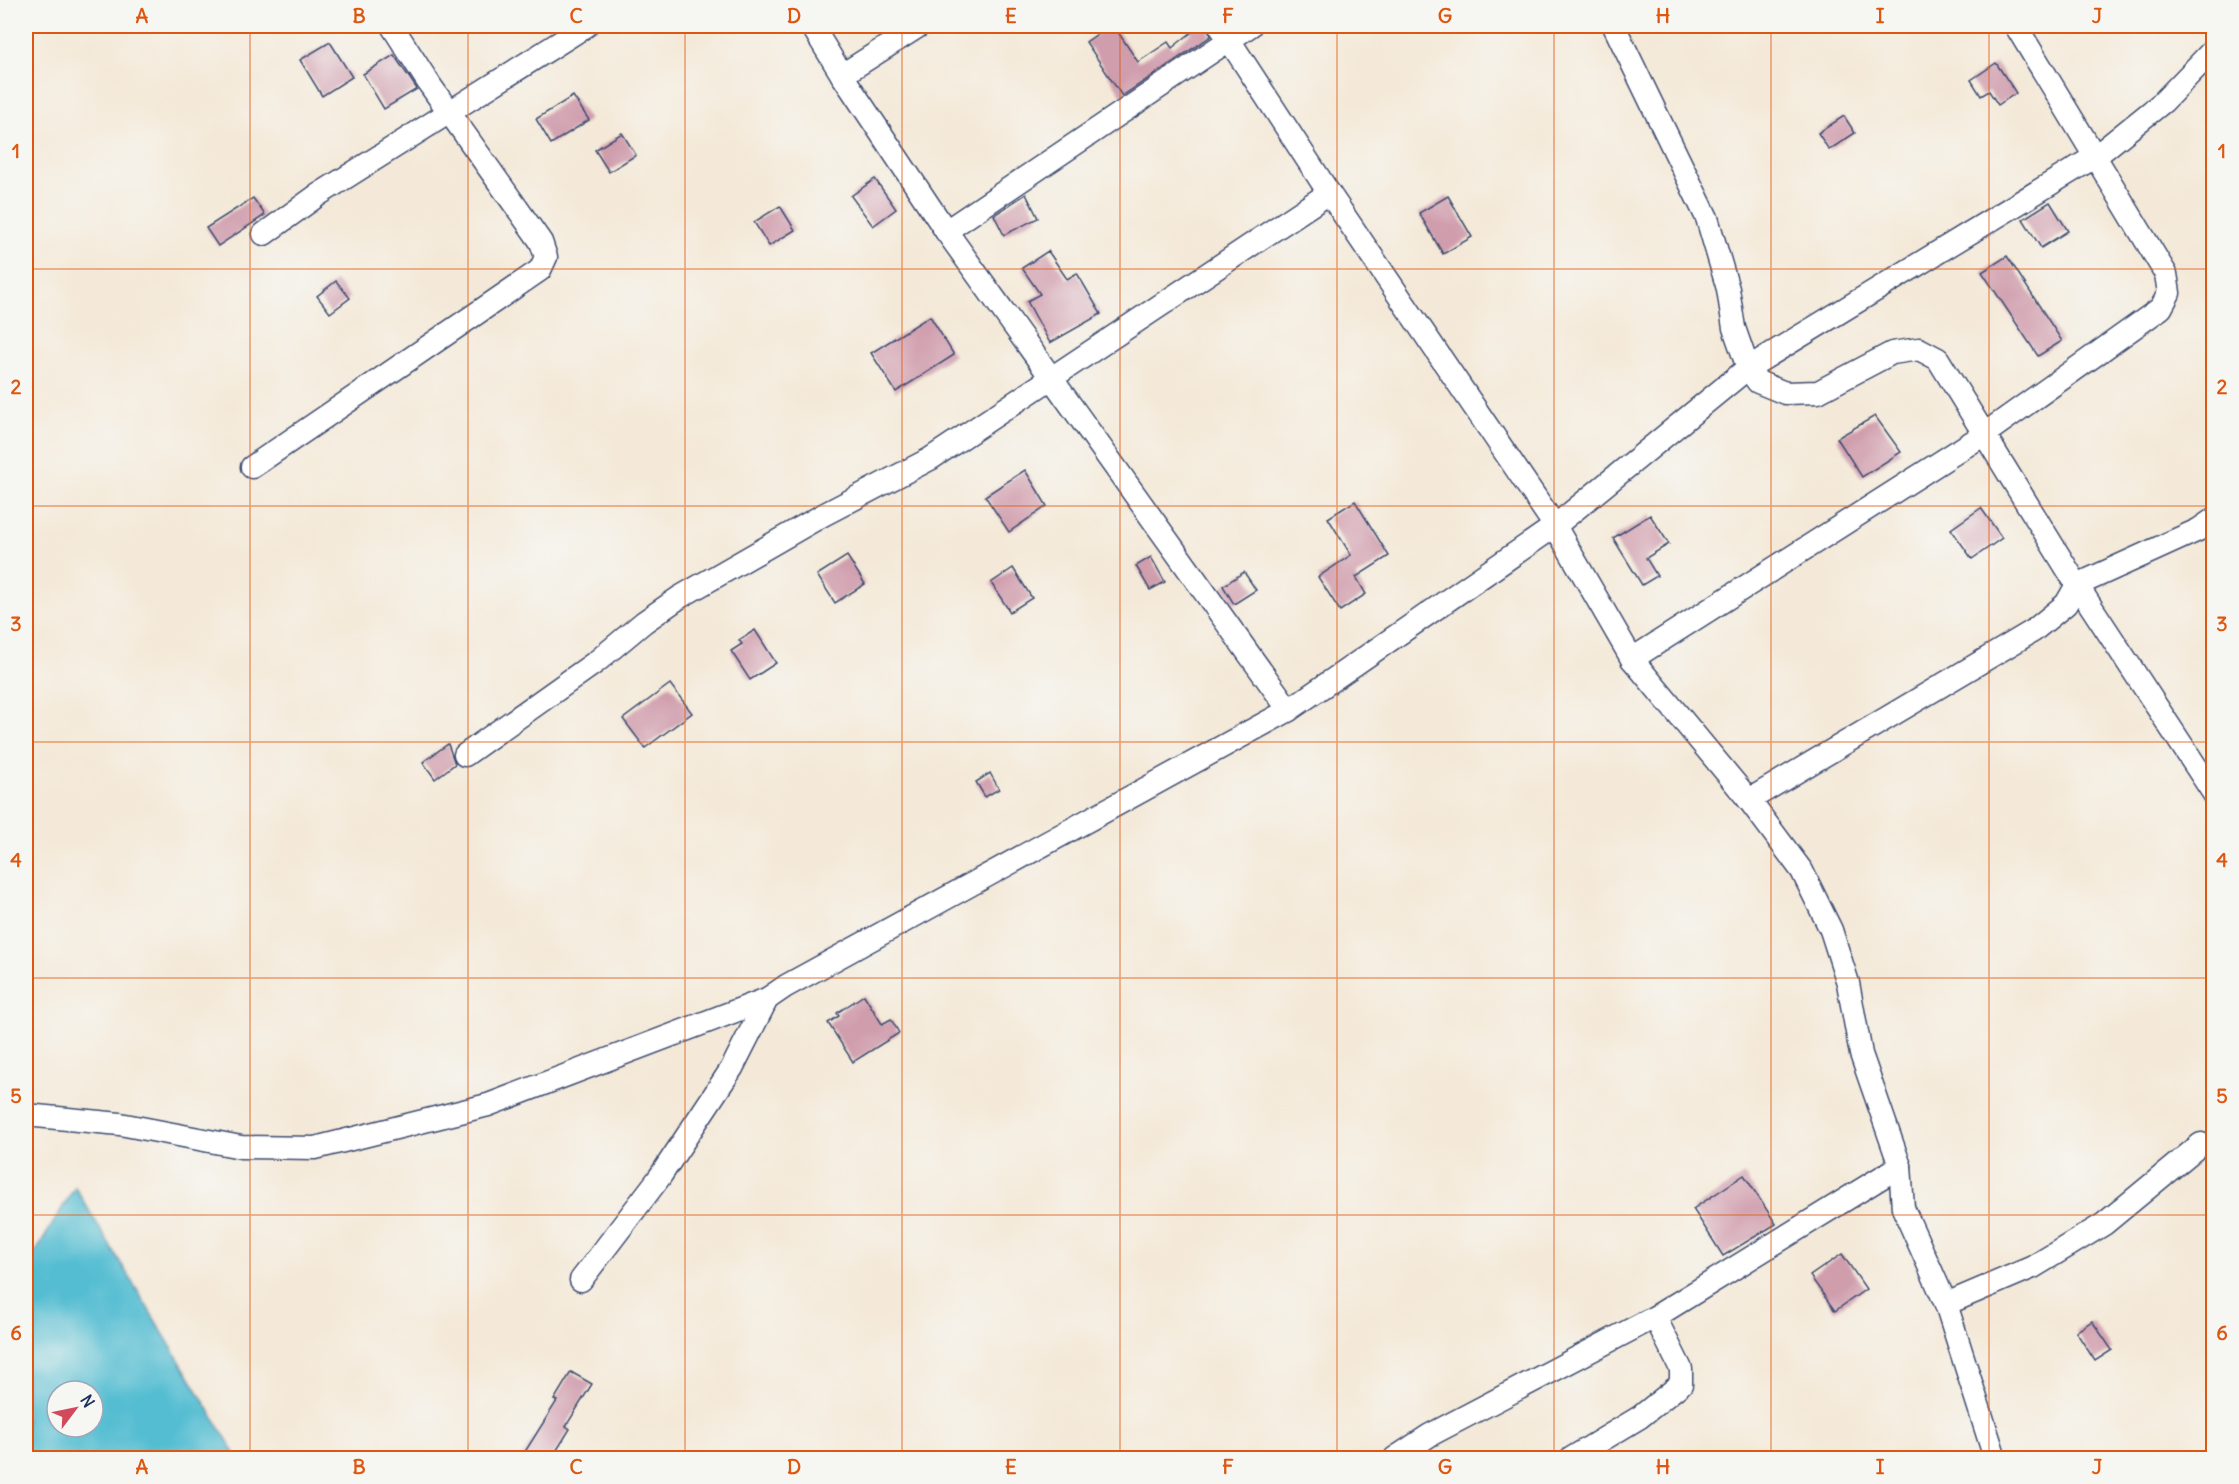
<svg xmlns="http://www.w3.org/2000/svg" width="2239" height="1484" viewBox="0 0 2239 1484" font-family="Delius,sans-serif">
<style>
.water{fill:#55bdd2;stroke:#387698;stroke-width:1.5;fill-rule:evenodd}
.building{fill:#d09dad}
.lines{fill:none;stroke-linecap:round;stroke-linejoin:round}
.minor-casing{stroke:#3c4b70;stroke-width:25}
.minor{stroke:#fff;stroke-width:22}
.grid{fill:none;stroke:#de5710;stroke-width:1.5;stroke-opacity:0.55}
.neatline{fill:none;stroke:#de5710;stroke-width:2}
.grid-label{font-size:20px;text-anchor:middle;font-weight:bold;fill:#de5710}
</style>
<rect width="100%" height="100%" fill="#f6f6f2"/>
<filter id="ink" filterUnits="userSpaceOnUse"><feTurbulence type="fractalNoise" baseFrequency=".0167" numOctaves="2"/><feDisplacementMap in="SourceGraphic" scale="12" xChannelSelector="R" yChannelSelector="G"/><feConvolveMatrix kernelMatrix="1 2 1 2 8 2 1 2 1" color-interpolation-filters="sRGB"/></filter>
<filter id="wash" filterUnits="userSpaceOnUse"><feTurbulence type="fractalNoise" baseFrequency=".008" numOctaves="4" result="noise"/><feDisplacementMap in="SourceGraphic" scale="24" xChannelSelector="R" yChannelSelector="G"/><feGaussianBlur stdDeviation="1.35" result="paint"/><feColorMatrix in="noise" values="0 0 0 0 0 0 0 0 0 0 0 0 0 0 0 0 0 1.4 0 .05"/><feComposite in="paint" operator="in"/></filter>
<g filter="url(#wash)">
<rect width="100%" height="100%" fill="#f4e9d8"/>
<path class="water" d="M75 1187 238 1458H26V1268ZM57 1391H93V1427H57Z"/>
<g id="blocks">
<g class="building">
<polygon points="1109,26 1114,26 1138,62 1168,42 1172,48 1192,32 1187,26 1207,26 1211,36 1122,96 1086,42"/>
<polygon points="330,42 352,77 322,96 300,60"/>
<polygon points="394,55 417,89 384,109 363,74"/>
<polygon points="1996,63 2016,93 1998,105 1989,91 1981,96 1971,80"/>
<polygon points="573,96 589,120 551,144 536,119"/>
<polygon points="1844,116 1855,133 1829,150 1818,133"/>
<polygon points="622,133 636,155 609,172 595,150"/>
<polygon points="875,179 896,209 873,226 851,196"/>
<polygon points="1026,194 1038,218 1004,235 994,215"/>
<polygon points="1448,196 1472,237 1443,254 1419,213"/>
<polygon points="253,198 265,215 218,246 206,228"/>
<polygon points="2050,202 2068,231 2041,248 2023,219"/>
<polygon points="780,206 795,230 769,246 754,222"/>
<polygon points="1048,251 1067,279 1077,273 1101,314 1050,343 1027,301 1040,294 1022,268"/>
<polygon points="2007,256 2062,341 2038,356 1982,272"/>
<polygon points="336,281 350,298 330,313 317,296"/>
<polygon points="930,316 954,355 896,392 871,353"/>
<polygon points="1875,416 1901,452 1862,477 1837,438"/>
<polygon points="1025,470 1047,506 1009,532 985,496"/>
<polygon points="1355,501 1389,556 1356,577 1366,594 1340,611 1318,577 1351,555 1328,518"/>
<polygon points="1981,508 2002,538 1972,559 1951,529"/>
<polygon points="1650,515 1669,544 1646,558 1657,576 1642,585 1613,538"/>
<polygon points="847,556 865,584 835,603 817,575"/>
<polygon points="1151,557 1165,582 1150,590 1136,566"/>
<polygon points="1013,568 1032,598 1010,612 991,583"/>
<polygon points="1244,572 1256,590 1234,604 1223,586"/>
<polygon points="755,630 776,663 750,680 731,651 742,644 739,640"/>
<polygon points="670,684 692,713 645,748 623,719"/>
<polygon points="448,744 455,764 435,779 423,762"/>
<polygon points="990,773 999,789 985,797 976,782"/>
<polygon points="864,995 882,1024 891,1019 899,1033 853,1062 828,1023 839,1016 837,1013"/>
<polygon points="1744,1175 1776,1224 1723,1256 1693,1209"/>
<polygon points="1842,1254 1866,1289 1835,1311 1810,1276"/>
<polygon points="2092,1321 2112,1350 2095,1361 2076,1332"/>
<polygon points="571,1372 592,1384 566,1426 570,1429 552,1458 521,1458 557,1401 554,1400"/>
</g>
</g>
</g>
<g filter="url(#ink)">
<use href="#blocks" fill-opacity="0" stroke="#3c4b70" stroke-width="1.5"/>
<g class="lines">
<defs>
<g id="minor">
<polyline points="812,26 842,75 946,231 1289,710"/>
<polyline points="1220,26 1329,193 1555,526 1632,659 1749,800 1802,871 1831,930 1848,983 1861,1054 1900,1166 1903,1208 1946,1304 1995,1458"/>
<polyline points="1614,26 1707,218 1728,289 1734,328 1748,368 1758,382 1785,393 1818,392 1892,353 1919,349 1938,359 2077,585 2198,530 2214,519"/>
<polyline points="842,75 919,26"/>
<polyline points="946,231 1250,26"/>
<polyline points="264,234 318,195 586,26"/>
<polyline points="252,467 540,270 546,257 541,242 430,85 392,26"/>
<polyline points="1632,659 1983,435 2161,308 2169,293 2166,274 2016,26"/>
<polyline points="465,755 596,662 644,622 680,597 823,515 930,459 1329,193"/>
<polyline points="1749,800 2033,631 2066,604 2077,585 2214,794"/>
<polyline points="26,1115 120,1124 241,1147 315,1148 488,1105 767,999"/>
<polyline points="581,1280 659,1178 732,1068 767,999 786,986 1289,710 1555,526 1748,368 2096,156 2163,102 2214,49"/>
<polyline points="1946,1304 2033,1267 2104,1224 2201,1144"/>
<polyline points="1395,1458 1430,1435 1655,1317 1900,1166"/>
<polyline points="1572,1458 1640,1417 1681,1384 1681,1369 1655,1317"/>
</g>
</defs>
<use href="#minor" class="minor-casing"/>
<use href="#minor" class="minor"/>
</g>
</g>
<path class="grid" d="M250 26V1458M468 26V1458M685 26V1458M902 26V1458M1120 26V1458M1337 26V1458M1554 26V1458M1771 26V1458M1989 26V1458M26 269H2214M26 506H2214M26 742H2214M26 978H2214M26 1215H2214"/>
<rect width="2239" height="1484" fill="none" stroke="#f6f6f2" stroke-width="66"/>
<g transform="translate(75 1409) rotate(58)"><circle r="28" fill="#f6f6f2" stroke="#9ea6b7" stroke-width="1.5"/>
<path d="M0-4.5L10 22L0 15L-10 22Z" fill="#d1495b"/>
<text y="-9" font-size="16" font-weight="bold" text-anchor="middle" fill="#1b2f5e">N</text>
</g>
<rect x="33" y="33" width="2173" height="1418" class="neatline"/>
<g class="grid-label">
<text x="142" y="23">A</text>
<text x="359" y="23">B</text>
<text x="576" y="23">C</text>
<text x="794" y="23">D</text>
<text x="1011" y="23">E</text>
<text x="1228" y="23">F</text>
<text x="1445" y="23">G</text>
<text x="1663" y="23">H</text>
<text x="1880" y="23">I</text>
<text x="2097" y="23">J</text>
<text x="16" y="158">1</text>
<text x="2222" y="158">1</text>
<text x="16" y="394">2</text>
<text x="2222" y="394">2</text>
<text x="16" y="631">3</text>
<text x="2222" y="631">3</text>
<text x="16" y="867">4</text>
<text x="2222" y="867">4</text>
<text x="16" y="1103">5</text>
<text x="2222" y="1103">5</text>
<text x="16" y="1340">6</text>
<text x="2222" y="1340">6</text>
<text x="142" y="1474">A</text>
<text x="359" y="1474">B</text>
<text x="576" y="1474">C</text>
<text x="794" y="1474">D</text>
<text x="1011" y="1474">E</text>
<text x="1228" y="1474">F</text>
<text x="1445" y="1474">G</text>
<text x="1663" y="1474">H</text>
<text x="1880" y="1474">I</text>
<text x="2097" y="1474">J</text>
</g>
</svg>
